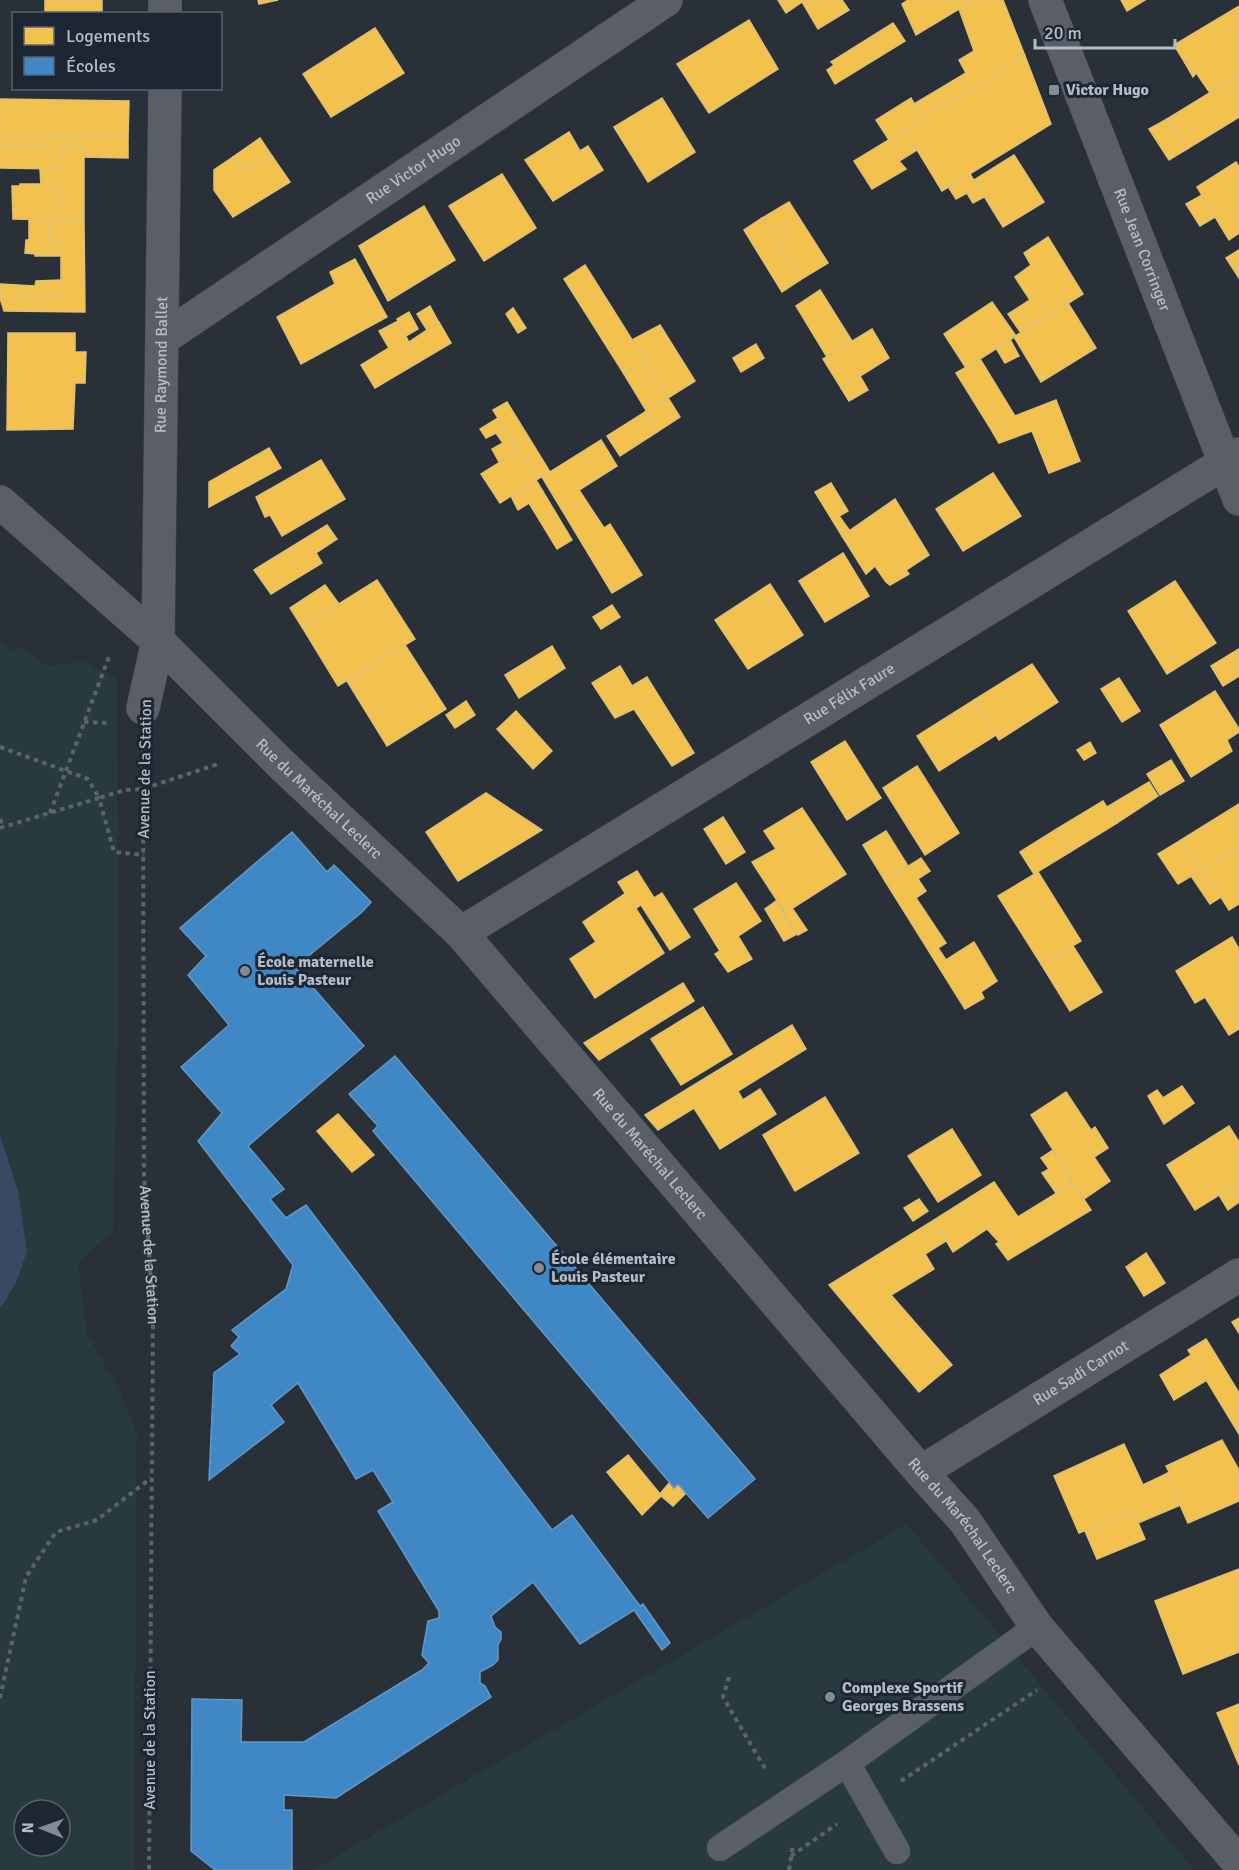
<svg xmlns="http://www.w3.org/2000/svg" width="1239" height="1870" viewBox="0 0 1239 1870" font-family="Signika,sans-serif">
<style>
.green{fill:#273a3e;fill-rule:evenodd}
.water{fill:#384963}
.homes{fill:#f2c14e;stroke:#dfc073;stroke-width:1.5}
.schools{fill:#3f88c5;stroke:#6298c6;stroke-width:1.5}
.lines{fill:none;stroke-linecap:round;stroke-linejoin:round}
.lane-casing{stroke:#484c53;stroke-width:27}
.street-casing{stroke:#484c53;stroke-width:34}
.path{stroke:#5d636a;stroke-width:4;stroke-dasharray:4.5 4.5;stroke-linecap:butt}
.lane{stroke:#5a5e66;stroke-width:26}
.street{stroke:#5a5e66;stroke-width:33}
.poi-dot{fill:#848b96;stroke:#1d2633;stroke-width:2}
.labels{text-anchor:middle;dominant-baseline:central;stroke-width:6;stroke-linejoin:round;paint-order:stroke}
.poi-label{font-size:16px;font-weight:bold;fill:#b4bcc9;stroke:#1d2633;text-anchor:start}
.street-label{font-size:16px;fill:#b4bcc9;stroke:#1d2633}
</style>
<rect width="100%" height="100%" fill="#2a3038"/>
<g class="green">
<path d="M0 640 11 652 22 646 46 666 84 662 117 679 118 1020 113 1230 78 1263 87 1334 120 1392 137 1433 134 1870H0V1307L4 1303V1145L0 1135ZM24 1810H60V1846H24Z"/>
<polygon points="907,1524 1194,1870 313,1870"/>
</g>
<polygon class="water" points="0,1135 18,1191 27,1251 17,1280 4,1303 0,1307"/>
<g class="homes">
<rect x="45" y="0" width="57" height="14"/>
<polygon points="258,0 278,0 259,4"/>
<polygon points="778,0 801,0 802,2 786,13"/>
<polygon points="801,0 842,0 849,10 818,29"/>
<polygon points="908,0 974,0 916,35 902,4"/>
<polygon points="974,0 1003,0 1025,56 923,119 914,104 966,73 959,60 974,51 959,9"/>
<polygon points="1121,0 1145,0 1127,11"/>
<polygon points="1239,6 1239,75 1210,93 1188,61 1185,63 1174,45"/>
<polygon points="749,20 778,69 709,113 677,64"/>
<polygon points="893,23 905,41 835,84 827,70 834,65 831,62"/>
<polygon points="375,28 404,73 331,117 303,74"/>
<polygon points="1025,56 1051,124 942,191 905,130"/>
<polygon points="1188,61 1196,73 1193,77 1185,63"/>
<polygon points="1239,75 1239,117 1187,149 1167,119"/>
<polygon points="662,98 695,152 648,182 614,127"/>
<polygon points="911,98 923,119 889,140 876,120"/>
<polygon points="0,99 129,101 128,137 0,135"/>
<polygon points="1167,119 1187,149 1169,160 1149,129"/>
<polygon points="905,130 917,150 899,161 906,169 872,189 854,161"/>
<polygon points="569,132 580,151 588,146 603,170 553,201 525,160"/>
<polygon points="0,135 50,136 49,146 0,146"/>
<polygon points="50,136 128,137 128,158 84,157 84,147 61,146 61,169 0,168 0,146 49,146"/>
<polygon points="260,138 272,156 244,173 233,157"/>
<polygon points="61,146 84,147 84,221 59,220 59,186 41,186 40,169 61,169"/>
<polygon points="1014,155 1044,202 1003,227 974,180"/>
<polygon points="272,156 290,182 233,217 214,190 214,170 233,157 244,173"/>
<polygon points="1236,162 1239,167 1239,233 1229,240 1197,187"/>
<polygon points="502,174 536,228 484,261 449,206"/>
<polygon points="970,174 984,197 973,203 967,193 956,199 949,188"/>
<polygon points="20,184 41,184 41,186 59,186 59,220 13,219 12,186 20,186"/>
<polygon points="1202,195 1215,217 1200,226 1186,204"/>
<polygon points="789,202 828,263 800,280 779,246 790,238 782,226 773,233 762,218"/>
<polygon points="424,206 455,260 388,301 359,246"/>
<polygon points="762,218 773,233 782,226 790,238 779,246 800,280 782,292 744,230"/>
<polygon points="29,219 49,220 49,241 61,243 62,256 35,256 35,254 25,253 26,240 29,240"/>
<polygon points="49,220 84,221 85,312 4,311 0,298 61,297 61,243 49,241"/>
<polygon points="1048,237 1083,294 1021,333 1008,314 1030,300 1015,277 1031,265 1024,253"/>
<polygon points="1239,250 1239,278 1226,258"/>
<polygon points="355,259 387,317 301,364 277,317 335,284 330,272"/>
<polygon points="585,265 646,362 624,374 564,279"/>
<polygon points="61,280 61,297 0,298 0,284 35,286 36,281"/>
<polygon points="820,290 852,341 827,357 796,306"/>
<polygon points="992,302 1016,336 966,368 944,334"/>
<polygon points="1068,303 1096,348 1041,382 1014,337"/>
<polygon points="430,306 439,323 427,330 417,314"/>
<polygon points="513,308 526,328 518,333 506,314"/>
<polygon points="409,312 418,329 406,336 397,319"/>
<polygon points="398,321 419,362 375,388 361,365 389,348 379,331"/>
<polygon points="439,322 451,343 419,362 409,342"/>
<polygon points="660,325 695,381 668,398 632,340"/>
<polygon points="872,329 889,358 841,388 823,359"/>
<polygon points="8,333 75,333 75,352 86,352 85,383 75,383 73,429 7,430"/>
<polygon points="1010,339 1019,356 1005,363 996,348"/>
<polygon points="756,344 764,358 741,372 733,358"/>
<polygon points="980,359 1015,416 989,426 956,373"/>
<polygon points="646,362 668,398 647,412 624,374"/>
<polygon points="860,376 868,390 849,401 841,388"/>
<polygon points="668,398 680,417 657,432 645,412"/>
<polygon points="1056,400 1080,461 1049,473 1032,431 999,443 989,426"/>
<polygon points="507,402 550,472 536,480 493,410"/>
<polygon points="645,412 657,432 620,456 607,436"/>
<polygon points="498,418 518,451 499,462 492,449 503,443 496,433 486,438 480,429"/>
<polygon points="601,440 617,466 579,490 604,528 610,524 642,575 612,593 542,477"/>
<polygon points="269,448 281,468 209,507 209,482"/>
<polygon points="518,451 536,480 500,503 481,474"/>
<polygon points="321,460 345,499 282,536 270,515 265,517 256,497"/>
<polygon points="993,473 1021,516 963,551 936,509"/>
<polygon points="536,480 572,540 557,549 529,503 518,510 511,496"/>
<polygon points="831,483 848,511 839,516 850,531 842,536 815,492"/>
<polygon points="895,499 929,555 906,570 909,574 890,585 886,582 875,566 866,574 842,536"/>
<polygon points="327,525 337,539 316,553 322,563 271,594 254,570"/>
<polygon points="843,553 869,596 825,622 799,581"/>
<polygon points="377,580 415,639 338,686 302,627"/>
<polygon points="1175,581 1216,643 1167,674 1128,611"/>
<polygon points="770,584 803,635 748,669 715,620"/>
<polygon points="325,585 339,604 302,627 290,608"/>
<polygon points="612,605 620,617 601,629 593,617"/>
<polygon points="405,645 446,709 387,746 347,681"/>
<polygon points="552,646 565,668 519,698 505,675"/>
<polygon points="1239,649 1239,676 1223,686 1211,666"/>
<polygon points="1032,664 1058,702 999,740 974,700"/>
<polygon points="620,666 632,686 647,677 694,753 672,766 634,709 615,718 592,683"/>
<polygon points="1119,678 1140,711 1122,722 1101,689"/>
<polygon points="1215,691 1239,729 1239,732 1227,740 1232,751 1191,777 1160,725"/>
<polygon points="974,700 996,735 939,771 917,736"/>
<polygon points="466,701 475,715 455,728 446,715"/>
<polygon points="516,711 552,751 533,769 497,729"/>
<polygon points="845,741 881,798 847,820 811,762"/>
<polygon points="1090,742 1096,753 1084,760 1077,750"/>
<polygon points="1171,760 1184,781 1160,795 1147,774"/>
<polygon points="917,766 959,833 925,855 883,788"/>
<polygon points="1149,782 1158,796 1117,823 1107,807"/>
<polygon points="486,793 542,830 458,881 426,832"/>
<polygon points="1103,801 1117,823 1070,852 1055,830"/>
<polygon points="1239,804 1239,847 1200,871 1181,840"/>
<polygon points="802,808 846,874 785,913 752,862 776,849 764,831"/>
<polygon points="723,817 745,852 726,864 704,829"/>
<polygon points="1055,830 1070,852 1034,874 1020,852"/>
<polygon points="886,831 908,866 885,881 863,845"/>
<polygon points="1181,840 1200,871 1178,884 1158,854"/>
<polygon points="1239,847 1239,904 1229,910 1203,869"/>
<polygon points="921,858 930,871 918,879 926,891 916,898 946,943 938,948 946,960 974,942 997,981 981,992 984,998 965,1009 885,881"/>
<polygon points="1203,869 1221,897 1210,904 1191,876"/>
<polygon points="637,871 654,898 662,893 690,937 670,950 641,905 635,909 618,882"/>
<polygon points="1038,872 1081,941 1041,964 998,896"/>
<polygon points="736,883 761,921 738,936 752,959 728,972 715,954 720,951 694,909"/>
<polygon points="626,893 664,953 595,998 570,959 596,942 583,922"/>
<polygon points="776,901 797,934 784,941 765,909"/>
<polygon points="792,908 807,930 798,935 785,913"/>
<polygon points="1232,937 1239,949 1239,1029 1229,1035 1205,997 1195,1003 1176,971"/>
<polygon points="1073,946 1102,992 1070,1011 1041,964"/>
<polygon points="683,983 694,1001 599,1060 584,1043"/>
<polygon points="703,1007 732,1054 681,1085 651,1039"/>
<polygon points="792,1025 806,1049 738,1091 743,1100 760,1089 776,1114 720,1149 694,1108 658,1130 645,1115"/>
<polygon points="1182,1086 1194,1103 1164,1124 1148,1096 1157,1090 1163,1098"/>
<polygon points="1066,1092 1091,1130 1095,1127 1108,1148 1094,1157 1110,1181 1084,1199 1031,1115"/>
<polygon points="825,1097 859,1153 795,1191 763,1135"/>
<polygon points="338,1114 374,1155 352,1172 317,1131"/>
<polygon points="1229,1126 1239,1142 1239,1197 1232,1187 1195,1210 1167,1165"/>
<polygon points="952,1129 981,1175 938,1202 908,1156"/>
<polygon points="1053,1150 1073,1183 1056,1193 1042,1173 1049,1169 1041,1158"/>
<polygon points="994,1182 1018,1217 1073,1183 1091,1210 1008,1260 996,1244 999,1242 987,1229 953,1252 934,1220"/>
<polygon points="1232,1187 1239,1197 1239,1202 1228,1210 1219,1195"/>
<polygon points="919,1199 928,1211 913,1221 904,1208"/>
<polygon points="934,1220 946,1241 925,1254 934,1269 891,1295 952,1365 919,1392 829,1285"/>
<polygon points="1146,1253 1165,1283 1144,1296 1126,1267"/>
<polygon points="1239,1318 1239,1333 1232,1322"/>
<polygon points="1206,1339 1239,1393 1239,1434 1188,1350"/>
<polygon points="1191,1355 1207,1380 1174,1400 1160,1375"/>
<polygon points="1222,1440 1239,1470 1239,1501 1188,1523 1180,1505 1178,1506 1166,1474 1169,1472 1166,1466"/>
<polygon points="1124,1444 1143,1485 1166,1474 1178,1506 1138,1523 1133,1511 1079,1533 1054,1476"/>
<polygon points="628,1455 660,1494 670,1482 674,1488 678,1484 686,1493 673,1506 661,1496 642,1515 607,1472"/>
<polygon points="1133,1511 1145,1539 1097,1559 1085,1531"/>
<polygon points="1239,1569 1239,1652 1183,1674 1155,1601"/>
<polygon points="1239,1704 1239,1765 1217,1713"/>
</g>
<g class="schools">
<polygon points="292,832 327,872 334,865 371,902 362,912 295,967 364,1046 248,1146 284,1189 270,1199 286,1218 306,1205 552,1530 572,1515 640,1606 643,1604 670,1643 662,1650 634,1610 580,1644 533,1582 491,1616 495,1627 501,1632 501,1639 498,1645 498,1660 493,1665 480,1672 480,1683 485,1686 491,1697 336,1798 284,1795 284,1810 292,1810 292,1870 215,1870 191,1851 192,1699 242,1700 241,1742 304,1742 422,1670 429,1663 422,1655 428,1621 439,1618 439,1611 378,1511 393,1502 373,1470 356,1479 298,1383 271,1405 284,1422 209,1480 214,1373 240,1354 231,1346 239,1337 232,1330 286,1289 293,1265 198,1141 222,1113 181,1067 229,1025 188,975 206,956 180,928"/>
<polygon points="395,1056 755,1479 708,1518 678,1484 674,1488 670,1483 373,1131 378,1126 349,1094"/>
</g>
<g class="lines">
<defs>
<g id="lane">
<polyline points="847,1763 897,1851"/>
<polyline points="720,1848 847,1763 1037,1627"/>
</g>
<g id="street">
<path id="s2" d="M1045 0 1239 499"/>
<polyline points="165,14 165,0"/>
<path id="s3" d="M162 339 666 0"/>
<path id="s4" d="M0 502 158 641 280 763 461 933 921 1472 965 1521 1037 1627 1239 1863"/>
<path id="s5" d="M143 708 158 641 165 88"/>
<path id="s6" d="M461 933 1239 454"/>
<path id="s7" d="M921 1472 1239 1275"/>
</g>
</defs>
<use href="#lane" class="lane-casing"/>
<use href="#street" class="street-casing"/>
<g class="path">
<polyline points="84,722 107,723"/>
<polyline points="0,747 88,779 99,798 125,790 143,789 221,763"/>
<path id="s1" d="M143 749 144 1175 153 1314 149 1870"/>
<polyline points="50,813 110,654"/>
<polyline points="0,819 4,827"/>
<polyline points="0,828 99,798 114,852 144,855"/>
<polyline points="729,1677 723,1697 767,1772"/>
<polyline points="0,1698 26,1577 56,1532 97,1520 151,1478"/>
<polyline points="901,1781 1037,1690"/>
<polyline points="791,1856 837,1824"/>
<polyline points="789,1870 793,1845"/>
</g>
<use href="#lane" class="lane"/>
<use href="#street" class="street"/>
</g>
<g class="poi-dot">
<rect x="1048" y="84" width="12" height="12" rx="3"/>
<circle cx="245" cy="971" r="6"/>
<circle cx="539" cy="1268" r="6"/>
<circle cx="830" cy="1697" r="6"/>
</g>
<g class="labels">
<g class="poi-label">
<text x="1066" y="90">Victor Hugo</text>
<text x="257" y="962">École maternelle<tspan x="257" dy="18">Louis Pasteur</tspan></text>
<text x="551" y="1259">École élémentaire<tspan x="551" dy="18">Louis Pasteur</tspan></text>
<text x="842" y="1688">Complexe Sportif<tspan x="842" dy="18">Georges Brassens</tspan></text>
</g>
<g class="street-label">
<text stroke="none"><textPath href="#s3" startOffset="303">Rue Victor Hugo</textPath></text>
<text stroke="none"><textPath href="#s2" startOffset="268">Rue Jean Corringer</textPath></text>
<text stroke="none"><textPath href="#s5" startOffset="345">Rue Raymond Ballet</textPath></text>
<text stroke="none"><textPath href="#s6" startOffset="456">Rue Félix Faure</textPath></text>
<text transform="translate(145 769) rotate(-89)">Avenue de la Station</text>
<text stroke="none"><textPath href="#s4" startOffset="436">Rue du Maréchal Leclerc</textPath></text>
<text stroke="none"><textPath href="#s4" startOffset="922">Rue du Maréchal Leclerc</textPath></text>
<text stroke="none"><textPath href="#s1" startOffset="506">Avenue de la Station</textPath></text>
<text stroke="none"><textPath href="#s7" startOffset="188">Rue Sadi Carnot</textPath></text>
<text stroke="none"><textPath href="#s4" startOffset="1408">Rue du Maréchal Leclerc</textPath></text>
<text transform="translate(150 1740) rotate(-90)">Avenue de la Station</text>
</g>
</g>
<rect x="12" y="12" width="210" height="78" fill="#1d2633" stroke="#59626f" stroke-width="1.5"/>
<rect x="24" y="27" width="30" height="18" fill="#f2c14e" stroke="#59626f" stroke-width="1.5"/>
<text x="66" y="42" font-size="18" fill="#b4bcc9">Logements</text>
<rect x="24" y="57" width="30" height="18" fill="#3f88c5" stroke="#59626f" stroke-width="1.5"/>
<text x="66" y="72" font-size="18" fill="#b4bcc9">Écoles</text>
<g transform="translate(42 1828) rotate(271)"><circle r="28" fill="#1d2633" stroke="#59626f" stroke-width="1.5"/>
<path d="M0-4.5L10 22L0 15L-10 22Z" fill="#848b96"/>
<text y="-9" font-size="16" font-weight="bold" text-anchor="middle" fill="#b4bcc9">N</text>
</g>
<path d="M1035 39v9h140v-9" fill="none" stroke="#b4bcc9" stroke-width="3"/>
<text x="1044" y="39" font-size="18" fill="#b4bcc9" stroke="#1d2633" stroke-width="4.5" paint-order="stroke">20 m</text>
</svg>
